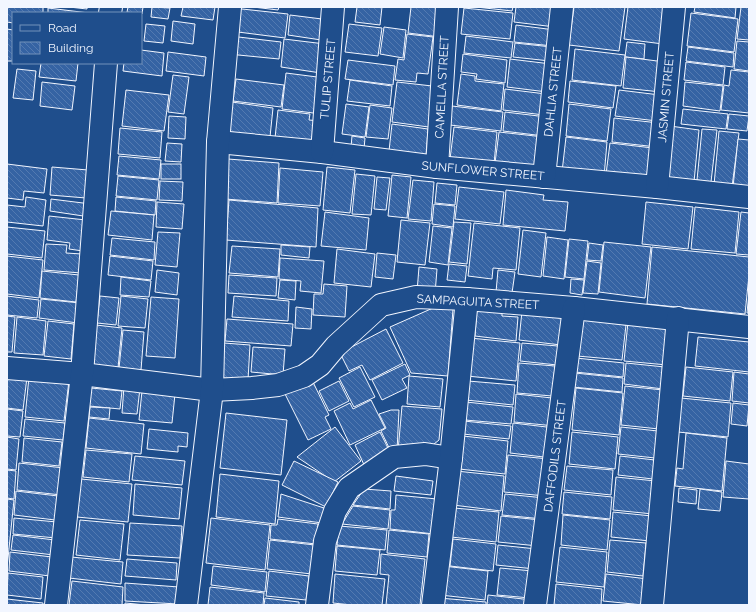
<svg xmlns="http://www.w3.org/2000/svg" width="756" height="612" viewBox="0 0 756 612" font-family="Raleway,sans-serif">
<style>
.building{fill:url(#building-back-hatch);stroke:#f2f6ff}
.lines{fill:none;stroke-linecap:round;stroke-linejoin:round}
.minor-casing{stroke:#f2f6ff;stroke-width:24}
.minor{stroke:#1f4e8c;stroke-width:22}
.labels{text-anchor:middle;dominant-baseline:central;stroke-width:3;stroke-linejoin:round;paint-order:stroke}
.street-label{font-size:12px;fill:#f2f6ff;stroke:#1f4e8c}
</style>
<defs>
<pattern id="building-back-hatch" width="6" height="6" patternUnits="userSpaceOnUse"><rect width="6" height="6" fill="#3563a3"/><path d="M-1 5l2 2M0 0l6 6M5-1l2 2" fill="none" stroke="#537ab1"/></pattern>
</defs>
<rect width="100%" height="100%" fill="#1f4e8c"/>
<g class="building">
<polygon points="7,7 43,7 43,13 13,13 13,23 7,22"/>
<polygon points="69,7 87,7 87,9"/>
<polygon points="128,7 143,7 142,14 127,12"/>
<polygon points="152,7 170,8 168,19 151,17"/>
<polygon points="183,7 215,7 213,20 181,16"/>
<polygon points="253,7 279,7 278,10"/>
<polygon points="357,7 382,7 380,25 355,22"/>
<polygon points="411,7 443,7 440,37 408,33"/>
<polygon points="476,7 513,7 512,11"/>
<polygon points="516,7 557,7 555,27 514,22"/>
<polygon points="574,7 625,7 619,51 569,45"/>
<polygon points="628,7 667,7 663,44 624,39"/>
<polygon points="695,7 736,7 735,18 694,12"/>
<polygon points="741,7 749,7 749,40 737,39"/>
<polygon points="48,8 89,13 48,13"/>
<polygon points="233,8 288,14 285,38 230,31"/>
<polygon points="464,8 513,13 510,39 461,34"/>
<polygon points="691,13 738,19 734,52 687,46"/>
<polygon points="290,15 330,20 328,41 288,35"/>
<polygon points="173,21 195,24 193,44 171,41"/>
<polygon points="146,24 165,26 163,43 144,41"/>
<polygon points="349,24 382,28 378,56 345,52"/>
<polygon points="516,25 555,30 553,46 514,42"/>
<polygon points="384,27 406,30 403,58 380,54"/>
<polygon points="7,29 13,30 13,61 7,61"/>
<polygon points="407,34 433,37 428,74 417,73 416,82 395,80 398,59 404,60"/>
<polygon points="230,36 281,42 279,59 228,54"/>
<polygon points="466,36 513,42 511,58 464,53"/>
<polygon points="284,39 325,44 321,73 281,67"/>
<polygon points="737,41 749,42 749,71 734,69"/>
<polygon points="627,42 645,44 644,59 625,57"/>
<polygon points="515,43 552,47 550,61 513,57"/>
<polygon points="688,47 734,53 733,67 686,61"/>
<polygon points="575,49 625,55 621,86 572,80"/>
<polygon points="141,50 164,53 162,76 123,71 124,63 141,63"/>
<polygon points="168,52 206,57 204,76 166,71"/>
<polygon points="463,54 507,60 505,83 476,79 477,74 461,72"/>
<polygon points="626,57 665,62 661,92 623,88"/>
<polygon points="510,59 551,64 547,92 507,87"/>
<polygon points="348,60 395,66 393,85 345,79"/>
<polygon points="686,62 725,67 723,85 684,80"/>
<polygon points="41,63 78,63 76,81 39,77"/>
<polygon points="17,69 36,71 33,100 13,98"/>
<polygon points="731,70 749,72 749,113 721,110 724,85 729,86"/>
<polygon points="286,73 325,78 321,114 282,109"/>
<polygon points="461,74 475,76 475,81 504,84 501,111 457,105"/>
<polygon points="173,75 189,77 184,114 168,112"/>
<polygon points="236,79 284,85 281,107 233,101"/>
<polygon points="350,80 392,86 390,106 347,101"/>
<polygon points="570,81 616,86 613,108 568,102"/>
<polygon points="42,82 75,86 72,110 40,106"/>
<polygon points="397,82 441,87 436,128 392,122"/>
<polygon points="685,82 723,86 720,111 683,106"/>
<polygon points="505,89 546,94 544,115 503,110"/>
<polygon points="126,90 169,95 164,131 122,126"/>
<polygon points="619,90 660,95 657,121 615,116"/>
<polygon points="232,102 273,108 270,137 229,132"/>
<polygon points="346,104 369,107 365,137 342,134"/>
<polygon points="569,104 611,109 607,141 566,136"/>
<polygon points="370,105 392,108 388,139 366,137"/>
<polygon points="452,106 503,112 501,131 450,125"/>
<polygon points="683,109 728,114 726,129 681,124"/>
<polygon points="278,110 310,114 309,120 321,121 319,143 275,138"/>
<polygon points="505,112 547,117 544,136 503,131"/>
<polygon points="729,114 749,116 747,131 727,129"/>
<polygon points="169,116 186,117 185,139 168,138"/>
<polygon points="614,118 659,123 657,147 612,142"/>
<polygon points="392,124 428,129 426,156 389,151"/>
<polygon points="670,126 699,130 694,182 664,178"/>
<polygon points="454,127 497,132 494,164 450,159"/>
<polygon points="120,128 162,132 160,158 118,154"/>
<polygon points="702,129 717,130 711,182 697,180"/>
<polygon points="719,131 739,133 732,187 714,185"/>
<polygon points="499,132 544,137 541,168 495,163"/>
<polygon points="352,136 365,138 364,149 351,147"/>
<polygon points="566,137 607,142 604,177 562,172"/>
<polygon points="738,139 749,140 749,189 733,187"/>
<polygon points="167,143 182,144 181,162 165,161"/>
<polygon points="610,143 653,148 650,180 606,174"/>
<polygon points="119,156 161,160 159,179 117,175"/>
<polygon points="228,159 279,163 277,203 225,199"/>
<polygon points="7,164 47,169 44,193 24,191 23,200 7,198"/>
<rect x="161" y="164" width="20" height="15"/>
<polygon points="52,167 88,170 86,198 50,195"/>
<polygon points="327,167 355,170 350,213 323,210"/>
<polygon points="280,168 323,172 320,206 278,203"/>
<polygon points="356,174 375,176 371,215 352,214"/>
<polygon points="392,175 411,177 407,218 388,216"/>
<polygon points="118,176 159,180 157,200 116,196"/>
<polygon points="377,177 390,178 386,210 374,209"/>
<polygon points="413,180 434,182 431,221 408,219"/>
<polygon points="160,181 183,182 182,201 159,200"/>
<polygon points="437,183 457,185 455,205 435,203"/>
<polygon points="459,187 504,192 500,224 455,219"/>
<polygon points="506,190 544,195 543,200 568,202 565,231 503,225"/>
<polygon points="26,197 46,200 43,226 7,222 7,205 25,207"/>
<polygon points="116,197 156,201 155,215 115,211"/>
<polygon points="51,199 91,204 90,217 50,211"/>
<polygon points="229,200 318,208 316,247 226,240"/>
<polygon points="157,202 184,204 182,229 156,227"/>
<polygon points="646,202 693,207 688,249 642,244"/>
<polygon points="434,204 455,206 453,227 432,224"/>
<polygon points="695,207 739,212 735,253 691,249"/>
<polygon points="111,211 154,215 152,240 108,235"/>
<polygon points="325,212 369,218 366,250 321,246"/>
<polygon points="741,212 749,213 749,255 736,254"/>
<polygon points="49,216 86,220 83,251 69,249 70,243 47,240"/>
<polygon points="401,220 430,223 425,265 397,262"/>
<polygon points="454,222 471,223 467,264 449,262"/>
<polygon points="474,223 520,228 516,270 493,268 492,279 468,276"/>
<polygon points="433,226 452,228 448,265 429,262"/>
<polygon points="7,227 45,231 42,258 7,254"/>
<polygon points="523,230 546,233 541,277 518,274"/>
<polygon points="158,232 180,233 177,267 155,265"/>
<polygon points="547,237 568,240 564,279 543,276"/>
<polygon points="112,238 155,242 154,260 110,255"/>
<polygon points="569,239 588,241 584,279 565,277"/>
<polygon points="604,242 651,247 645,298 599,292"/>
<polygon points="589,243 603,245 601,261 587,260"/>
<polygon points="46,244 67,245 66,253 82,254 81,273 44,270"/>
<polygon points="281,245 310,247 309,258 281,255"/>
<polygon points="232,246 280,249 278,277 229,273"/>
<polygon points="652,247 749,257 749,275 745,314 647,304"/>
<polygon points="337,249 375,254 371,287 334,283"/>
<polygon points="377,253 396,255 393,279 375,277"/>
<polygon points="7,256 43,260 39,298 7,294"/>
<polygon points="110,256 153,261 151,280 108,275"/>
<polygon points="280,258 324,261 321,293 300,291 301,281 279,279"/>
<polygon points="587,261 601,263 598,294 583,293"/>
<polygon points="449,264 467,266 465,282 447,280"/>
<polygon points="419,267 437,269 435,294 417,292"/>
<polygon points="157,270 179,273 177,295 155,292"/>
<polygon points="498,270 515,272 512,293 496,292"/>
<polygon points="42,271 79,275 76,302 40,298"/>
<polygon points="229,275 277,278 276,296 228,293"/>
<polygon points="121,277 151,281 149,297 120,295"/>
<polygon points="571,279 584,280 582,295 570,293"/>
<polygon points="280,280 296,281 295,300 278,298"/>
<polygon points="324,284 347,286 345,317 313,315 314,294 323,294"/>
<polygon points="749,292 749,313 747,313"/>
<polygon points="7,296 39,300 37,318 7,315"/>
<polygon points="100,296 119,298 116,325 97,323"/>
<polygon points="121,296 148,299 145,328 118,326"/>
<polygon points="234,296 289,301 288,321 232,317"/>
<polygon points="151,297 179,299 175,358 146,356"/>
<polygon points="41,299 80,303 78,323 39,318"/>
<polygon points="296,307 312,309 311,329 295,328"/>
<polygon points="477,307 502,310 502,316 518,317 516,341 475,336"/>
<polygon points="433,308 453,309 448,376 411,373 390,327"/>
<polygon points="522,311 564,315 561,345 519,340"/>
<polygon points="7,316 15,317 12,352 7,352"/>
<polygon points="17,317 46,321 43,355 14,353"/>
<polygon points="227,319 293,324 291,346 225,341"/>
<polygon points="581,319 626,325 622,360 577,356"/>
<polygon points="48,321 74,324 71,359 44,356"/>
<polygon points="628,322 671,326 667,365 624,361"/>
<polygon points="96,325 122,328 118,368 92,365"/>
<polygon points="386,329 403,363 370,380 362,365 349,371 340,353"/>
<polygon points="123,330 144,332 141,370 119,368"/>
<polygon points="698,337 749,342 749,372 695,366"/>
<polygon points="470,338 520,343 516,381 467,376"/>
<polygon points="224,343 250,345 248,380 222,378"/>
<polygon points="522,343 558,346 557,365 520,361"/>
<polygon points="253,347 285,349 283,375 251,372"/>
<polygon points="576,358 624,363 623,377 575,372"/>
<polygon points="519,363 555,366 552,396 517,393"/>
<polygon points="626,363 665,367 663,389 624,384"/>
<polygon points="405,364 410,375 402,379 407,388 382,400 372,380"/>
<polygon points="360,367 375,397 354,407 339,378"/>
<polygon points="686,367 733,372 730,401 683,396"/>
<polygon points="734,372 749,374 749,403 732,401"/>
<polygon points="575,373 623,378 622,392 573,387"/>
<polygon points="7,375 27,377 23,410 7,408"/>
<polygon points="409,376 443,379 440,407 407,404"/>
<polygon points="29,377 69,381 64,421 25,417"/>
<polygon points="312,380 329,415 325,417 331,429 308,440 285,394"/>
<polygon points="339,381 349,401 329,411 319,391"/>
<polygon points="468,381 515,385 513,405 466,400"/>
<polygon points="124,386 140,388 137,414 122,413"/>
<polygon points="625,386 663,390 659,429 621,425"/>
<polygon points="91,388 122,391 120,409 89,406"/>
<polygon points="576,388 623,393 619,435 572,430"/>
<polygon points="142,391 175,394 172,423 139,420"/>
<polygon points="516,394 552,398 555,426 514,422"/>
<polygon points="681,398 731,403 728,437 678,432"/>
<polygon points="371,400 385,428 350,445 334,411 350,403 353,409"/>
<polygon points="466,402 513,407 511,424 465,420"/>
<polygon points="733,403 749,405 747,426 731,424"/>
<polygon points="402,406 442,409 439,440 423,453 398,451"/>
<polygon points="90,407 110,408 109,419 89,417"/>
<polygon points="7,409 23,411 20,437 7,436"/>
<polygon points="391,410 399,410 397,451 392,454 381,431 386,428 379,414"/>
<polygon points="226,413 287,420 281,475 220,468"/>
<polygon points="89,418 144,424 141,454 86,448"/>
<polygon points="25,419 65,423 63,440 23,436"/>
<polygon points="464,421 511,426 509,439 463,434"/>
<polygon points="513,423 555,428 552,458 510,453"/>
<polygon points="335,427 361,461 334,482 297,457"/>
<polygon points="621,427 658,431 655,458 618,454"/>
<polygon points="149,429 188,433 187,447 178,446 178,452 147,449"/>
<polygon points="380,432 391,454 365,467 355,445"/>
<polygon points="572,432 618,437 615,469 569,464"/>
<polygon points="686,433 727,438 722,491 675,486 677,468 683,469"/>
<polygon points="463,436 508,441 505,474 459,469"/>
<polygon points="7,437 19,439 16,470 7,469"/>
<polygon points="24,438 62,442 59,466 22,462"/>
<polygon points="86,450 132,454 129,482 83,477"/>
<polygon points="508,455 549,459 545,496 504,492"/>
<polygon points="135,456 185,461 182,485 132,480"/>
<polygon points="620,456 655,460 653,479 618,475"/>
<polygon points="294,461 338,482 326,507 282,485"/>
<polygon points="726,461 749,464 749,499 723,497"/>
<polygon points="19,463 64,468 61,495 17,490"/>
<polygon points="567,466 613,470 611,495 564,490"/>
<polygon points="7,470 16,471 14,499 7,498"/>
<polygon points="456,471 504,476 501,511 453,505"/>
<polygon points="220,474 279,481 275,524 216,517"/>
<polygon points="396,476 433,481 431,495 394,491"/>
<polygon points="616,477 656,481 653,514 613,510"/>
<polygon points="81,479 132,484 128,522 77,517"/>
<polygon points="135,484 182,488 179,519 133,515"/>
<polygon points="679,488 697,490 696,504 678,502"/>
<polygon points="364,489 391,491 390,509 353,505"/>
<polygon points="700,489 722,492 720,511 698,509"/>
<polygon points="16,491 58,496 55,520 14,515"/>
<polygon points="564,492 612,497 610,519 562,514"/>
<polygon points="281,494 327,509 322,523 278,517"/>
<polygon points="505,494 545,498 543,519 502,515"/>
<polygon points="396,495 437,499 434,534 390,529 391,510 395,510"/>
<polygon points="7,499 14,500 7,568"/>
<polygon points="353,506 390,510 388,529 342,524"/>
<polygon points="454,508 499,512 496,542 451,537"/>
<polygon points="613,512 652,516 650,541 611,537"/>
<polygon points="563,515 610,520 607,550 561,545"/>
<polygon points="501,516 541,520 538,546 498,542"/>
<polygon points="14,518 57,522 56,538 13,534"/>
<polygon points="211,518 270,525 265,570 206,563"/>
<polygon points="278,519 318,524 316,544 270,539 271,525 277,525"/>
<polygon points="80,520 124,524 120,560 76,555"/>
<polygon points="130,523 182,526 180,558 127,555"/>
<polygon points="339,526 387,530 385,550 337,545"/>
<polygon points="389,530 429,534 427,557 387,553"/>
<polygon points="13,535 55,540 54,555 11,550"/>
<polygon points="453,539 496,544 493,571 450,566"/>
<polygon points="270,540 315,545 312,574 267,569"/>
<polygon points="610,540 646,543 643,576 607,572"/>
<polygon points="498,545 537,549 535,569 496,565"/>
<polygon points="337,546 380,550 377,575 335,571"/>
<polygon points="560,547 607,552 604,587 556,582"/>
<polygon points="10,552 52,557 50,576 9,571"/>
<polygon points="381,554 425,559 420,605 386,605 389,575 380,574"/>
<polygon points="71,557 123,562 121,584 69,578"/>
<polygon points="127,559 177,563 176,580 125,576"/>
<polygon points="213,566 267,572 265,592 211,585"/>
<polygon points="443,566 488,571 485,600 440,595"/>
<polygon points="500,568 533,571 530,598 497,595"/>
<polygon points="269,571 309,576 306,600 266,596"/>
<polygon points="8,573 43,577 41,599 7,595"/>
<polygon points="335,574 385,579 382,605 352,605 333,603"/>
<polygon points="606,574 648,579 643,605 603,601"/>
<polygon points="72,581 123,587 122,605 69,605"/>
<polygon points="125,583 179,587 178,604 125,601"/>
<polygon points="556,584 602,589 601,605 554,605"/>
<polygon points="210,587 264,593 263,605 208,605"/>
<polygon points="488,595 532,600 532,605 487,605"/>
<polygon points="265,598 299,602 299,605 264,605"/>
<polygon points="439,598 486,602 486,605 439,605"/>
<polygon points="7,599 43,603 43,605 7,605"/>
<polygon points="125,603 146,605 125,605"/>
</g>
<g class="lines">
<defs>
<g id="minor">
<polyline points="110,13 111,7"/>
<polyline points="218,142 322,152 437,167 657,187 749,197"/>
<polyline points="322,152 333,7"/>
<polyline points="437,167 447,7"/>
<polyline points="544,177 562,7"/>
<polyline points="657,187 674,7"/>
<polyline points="7,368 82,374 212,390 252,388 278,385 304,376 320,365 336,346 381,305 416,297 467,299 574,308 749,327"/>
<polyline points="56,605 82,374 106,63"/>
<polyline points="186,605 212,390 218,142 230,7"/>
<polyline points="317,605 325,541 335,511 349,488 394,457 425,454 451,458"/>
<polyline points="433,605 451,458 467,299"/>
<polyline points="535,605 574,308"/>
<polyline points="652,605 678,318"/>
</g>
</defs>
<use href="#minor" class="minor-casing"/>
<use href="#minor" class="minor"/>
</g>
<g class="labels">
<g class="street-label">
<text transform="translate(328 79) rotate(-85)">TULIP STREET</text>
<text transform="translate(442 87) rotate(-87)">CAMELLA STREET</text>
<text transform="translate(553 92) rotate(-84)">DAHLIA STREET</text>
<text transform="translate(666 97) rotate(-85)">JASMIN STREET</text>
<text transform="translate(483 171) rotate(5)">SUNFLOWER STREET</text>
<text transform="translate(478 302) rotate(3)">SAMPAGUITA STREET</text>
<text transform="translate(555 456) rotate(-83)">DAFFODILS STREET</text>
</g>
</g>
<rect width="756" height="612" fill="none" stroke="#f2f6ff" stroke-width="16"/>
<rect x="12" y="12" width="130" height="52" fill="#1f4e8c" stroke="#7391ba"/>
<rect x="20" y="25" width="20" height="6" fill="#1f4e8c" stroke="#7391ba"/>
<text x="48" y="32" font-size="12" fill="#f2f6ff">Road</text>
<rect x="20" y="42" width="20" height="12" fill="url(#building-back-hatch)" stroke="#7391ba"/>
<text x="48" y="52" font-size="12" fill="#f2f6ff">Building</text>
</svg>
